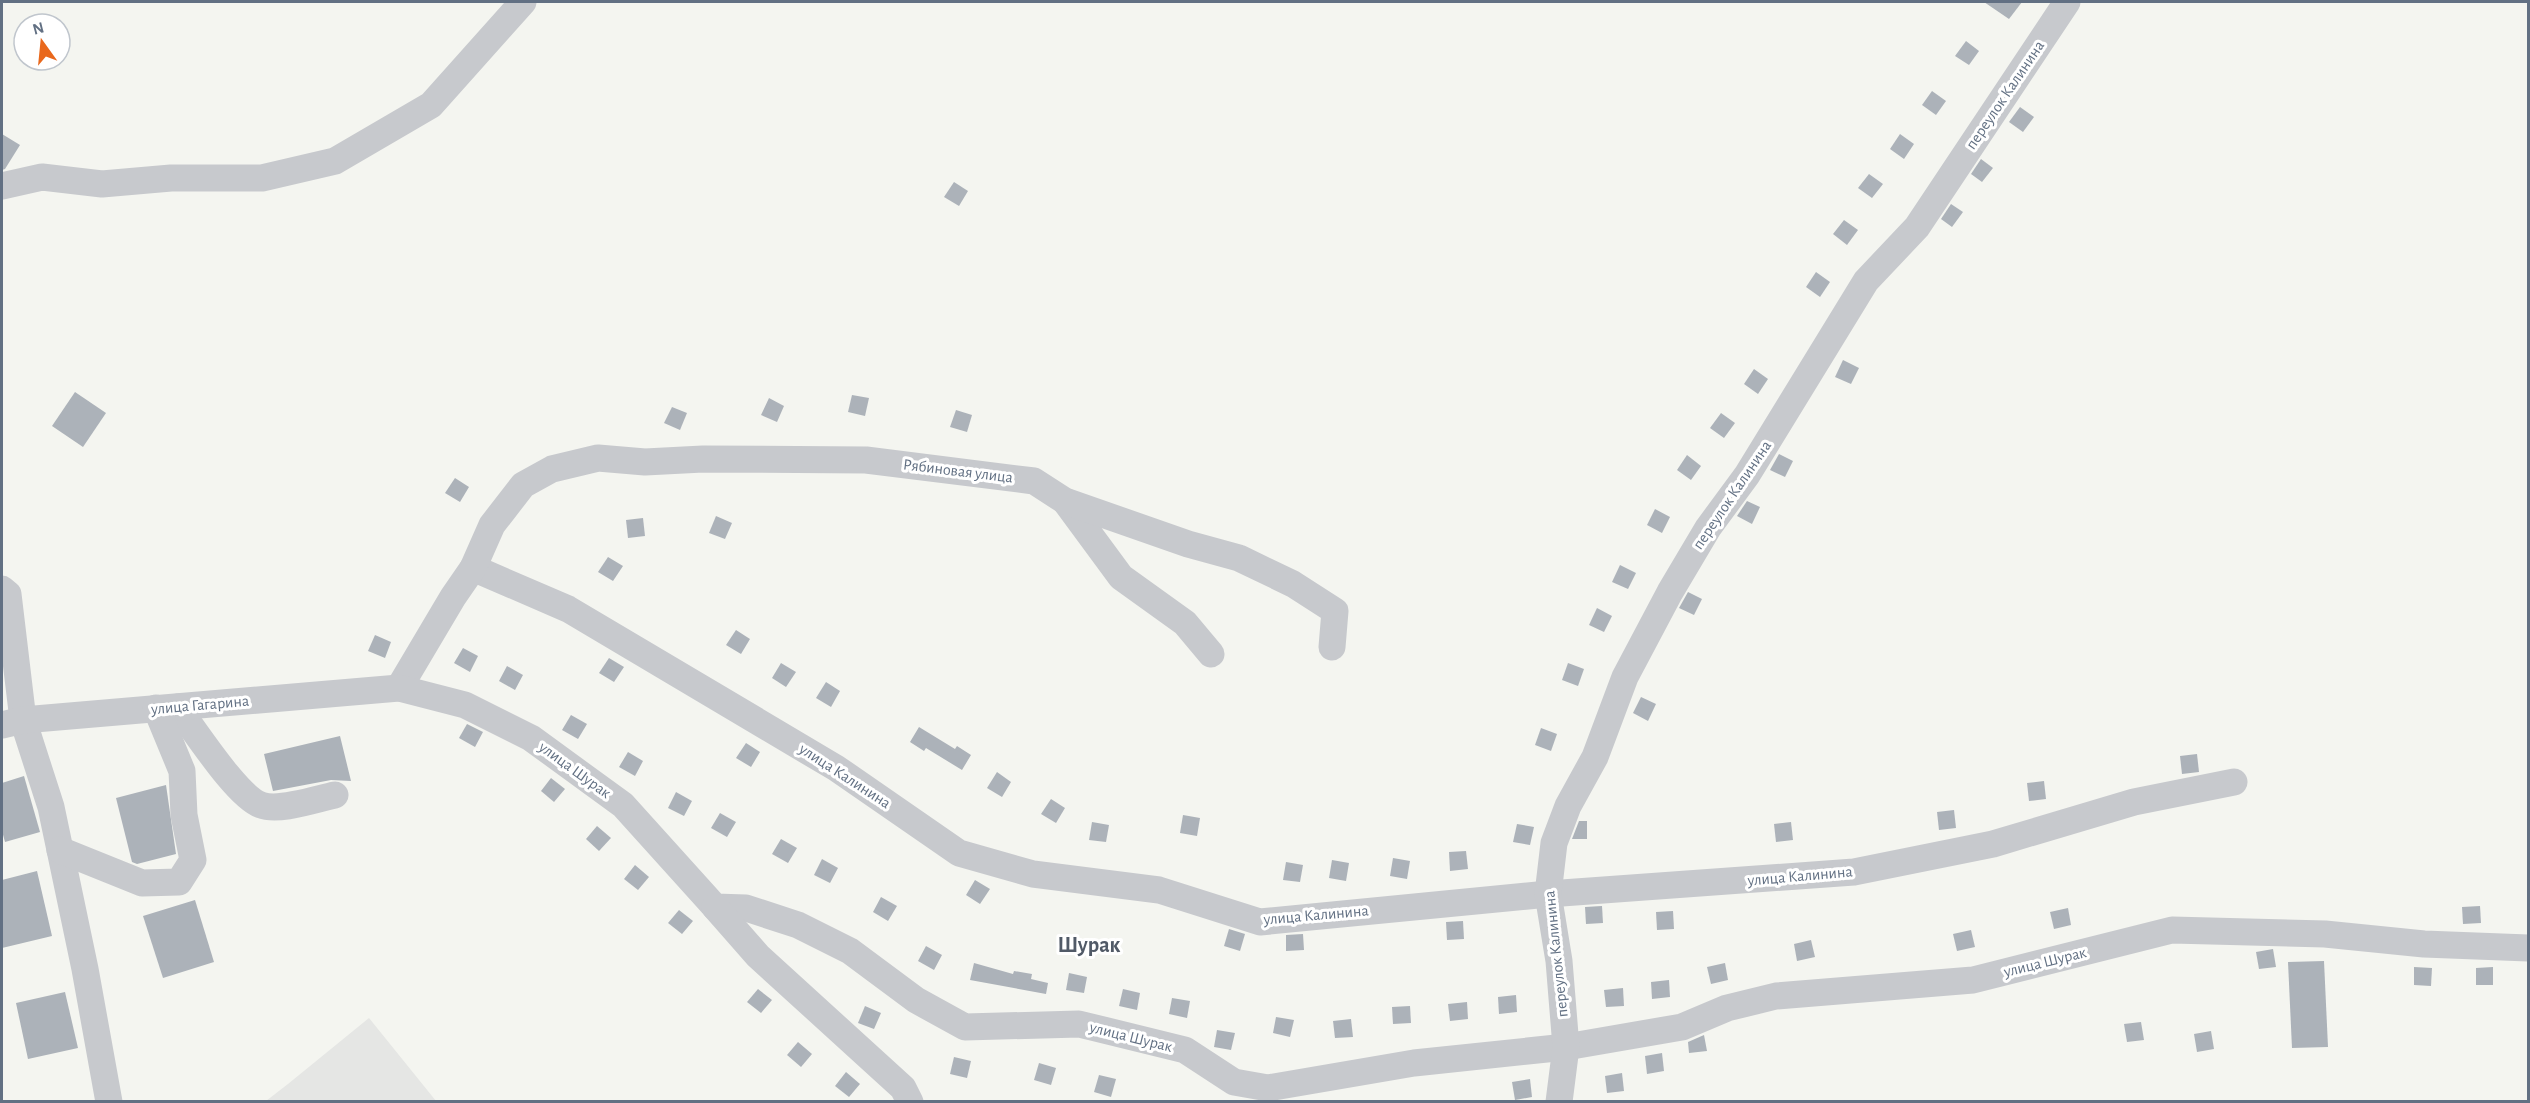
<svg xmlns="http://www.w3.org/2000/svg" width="2530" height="1103" viewBox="0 0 2530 1103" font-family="'Alegreya Sans',sans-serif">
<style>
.built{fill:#e5e6e4}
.building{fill:#acb2b9}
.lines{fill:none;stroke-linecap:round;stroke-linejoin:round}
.minor{stroke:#c7c9cd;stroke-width:27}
.labels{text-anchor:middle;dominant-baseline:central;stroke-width:6;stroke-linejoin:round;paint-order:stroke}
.street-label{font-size:16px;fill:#627083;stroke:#fff}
.district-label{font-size:22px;font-weight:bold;fill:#515a67;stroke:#fff}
</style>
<rect width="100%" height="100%" fill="#f4f5f0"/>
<polygon class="built" points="369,1018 436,1101 266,1101 288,1084"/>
<g class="building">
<polygon points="1984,2 2022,2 2009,19"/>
<polygon points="1966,41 1979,51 1969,65 1955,56"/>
<polygon points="1932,91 1946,101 1936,115 1922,105"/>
<polygon points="2020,107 2034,117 2023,132 2009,122"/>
<polygon points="2,134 20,145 5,169 2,170"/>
<polygon points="1900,134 1914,144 1904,159 1890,149"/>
<polygon points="1981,159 1993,168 1982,182 1971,174"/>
<polygon points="1869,174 1883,184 1872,198 1858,188"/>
<polygon points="954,182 968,191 959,206 944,197"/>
<polygon points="1951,204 1963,212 1952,227 1941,219"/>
<polygon points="1844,220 1858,230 1847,245 1833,234"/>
<polygon points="1816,272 1830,282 1820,297 1806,287"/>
<polygon points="1843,360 1859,368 1851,384 1835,377"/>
<polygon points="1754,369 1768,379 1758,394 1744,384"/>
<polygon points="75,392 106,413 83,447 52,426"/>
<polygon points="852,395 869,398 865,416 848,412"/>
<polygon points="769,398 784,406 777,422 761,415"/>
<polygon points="672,407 687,413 680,430 664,423"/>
<polygon points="956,410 972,415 967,432 950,427"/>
<polygon points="1721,413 1735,423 1724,438 1710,428"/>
<polygon points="1779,454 1793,461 1785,477 1770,470"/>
<polygon points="1687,455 1701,466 1691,480 1677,470"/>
<polygon points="455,478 469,487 460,502 445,493"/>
<polygon points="1747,501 1760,507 1752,524 1737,516"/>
<polygon points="1655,509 1670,517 1662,533 1647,525"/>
<polygon points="716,516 732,523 725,539 709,533"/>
<polygon points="643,518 645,536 628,538 626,520"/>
<polygon points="608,557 623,566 613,581 598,572"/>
<polygon points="1620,565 1636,573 1628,589 1612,582"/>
<polygon points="1688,592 1702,599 1694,615 1679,608"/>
<polygon points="1597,608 1612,616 1604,632 1589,625"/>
<polygon points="736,630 750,639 741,654 726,645"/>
<polygon points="375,635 391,642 385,658 368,651"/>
<polygon points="463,648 478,656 470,672 454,663"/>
<polygon points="609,658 624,667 614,682 599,673"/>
<polygon points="781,663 796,672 786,687 772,678"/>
<polygon points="1568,663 1584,669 1578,686 1562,680"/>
<polygon points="507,666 523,675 515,690 499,681"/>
<polygon points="826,682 840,691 831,707 816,698"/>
<polygon points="1641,697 1656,704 1648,721 1633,713"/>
<polygon points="571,715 587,724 578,739 562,730"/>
<polygon points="467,724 483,732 475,747 459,738"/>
<polygon points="919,727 955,749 957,746 971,755 962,770 926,748 924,751 910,742"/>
<polygon points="1541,728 1557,734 1551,751 1535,745"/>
<polygon points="340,736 351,781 331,780 273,791 264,754"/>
<polygon points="746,743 760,752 751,767 736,758"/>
<polygon points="628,752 643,761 635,776 619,767"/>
<polygon points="2197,754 2199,772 2182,774 2180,756"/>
<polygon points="997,772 1011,782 1002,797 987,788"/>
<polygon points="24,776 40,832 5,842 2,831 2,783"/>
<polygon points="551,778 565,789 554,802 541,791"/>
<polygon points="2044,781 2046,799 2029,801 2027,783"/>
<polygon points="166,785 176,854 137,864 132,862 116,798"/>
<polygon points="676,792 692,801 684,816 668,808"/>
<polygon points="1051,799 1065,808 1056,823 1041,814"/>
<polygon points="1954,810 1956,828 1939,830 1937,812"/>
<polygon points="720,813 736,822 727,837 711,828"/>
<polygon points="1183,815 1200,818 1197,836 1180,833"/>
<polygon points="1579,821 1587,821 1587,839 1572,839"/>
<polygon points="1092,822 1109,825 1106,842 1089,840"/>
<polygon points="1791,822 1793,840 1776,842 1774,824"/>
<polygon points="1517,824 1534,827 1530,845 1513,842"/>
<polygon points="597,826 611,838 599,851 586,839"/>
<polygon points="781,839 797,848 788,863 772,854"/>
<polygon points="1466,851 1468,869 1450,871 1449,852"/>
<polygon points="1393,858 1410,861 1407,879 1390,876"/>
<polygon points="822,859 838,868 830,883 814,875"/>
<polygon points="1332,860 1349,863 1346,881 1329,878"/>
<polygon points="1286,862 1303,865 1300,882 1283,880"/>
<polygon points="635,865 649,877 638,890 624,879"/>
<polygon points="37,871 52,936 2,948 2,880"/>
<polygon points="975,880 990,889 980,904 966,895"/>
<polygon points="881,897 897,906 888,921 873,912"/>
<polygon points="195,900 214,962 163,978 143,916"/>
<polygon points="1602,906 1603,923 1586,924 1585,907"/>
<polygon points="2480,906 2481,923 2463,924 2462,907"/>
<polygon points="2068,908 2071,925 2054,929 2050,912"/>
<polygon points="679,910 693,921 682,934 668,923"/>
<polygon points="1673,911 1674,929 1657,930 1656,912"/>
<polygon points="1463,921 1464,939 1447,940 1446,922"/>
<polygon points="1229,929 1245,934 1240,951 1224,946"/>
<polygon points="1971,930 1975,947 1957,951 1953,934"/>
<polygon points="1303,934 1304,950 1286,951 1286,935"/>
<polygon points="1811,940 1815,957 1797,961 1794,944"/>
<polygon points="926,946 942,955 934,970 918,961"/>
<polygon points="2273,949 2276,967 2259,969 2256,952"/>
<polygon points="2324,961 2328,1047 2292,1048 2288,962"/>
<polygon points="974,963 1013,974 1014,971 1032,974 1031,979 1048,983 1046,994 970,980"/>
<polygon points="1725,963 1728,980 1711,984 1707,967"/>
<polygon points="2414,967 2432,968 2431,986 2414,985"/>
<polygon points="2493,967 2493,985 2476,985 2476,968"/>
<polygon points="1069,973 1087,977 1084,993 1066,990"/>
<polygon points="1669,980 1670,997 1652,999 1651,982"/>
<polygon points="1623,988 1624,1006 1606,1007 1604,990"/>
<polygon points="758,989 772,1000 761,1013 747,1002"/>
<polygon points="1123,989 1140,993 1137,1010 1119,1006"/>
<polygon points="65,992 78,1048 28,1059 16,1003"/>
<polygon points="1516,995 1517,1012 1499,1014 1498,997"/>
<polygon points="1172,998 1190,1001 1187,1018 1169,1014"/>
<polygon points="1467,1002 1468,1019 1450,1021 1448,1004"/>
<polygon points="865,1006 881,1013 874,1029 858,1023"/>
<polygon points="1410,1006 1411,1023 1393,1024 1392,1007"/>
<polygon points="1276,1017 1294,1020 1290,1037 1273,1033"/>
<polygon points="1351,1019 1353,1037 1335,1038 1333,1021"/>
<polygon points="2141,1022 2144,1040 2127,1042 2124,1024"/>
<polygon points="1217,1030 1235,1033 1231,1050 1214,1047"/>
<polygon points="2211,1031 2214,1049 2197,1052 2194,1034"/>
<polygon points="1704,1035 1707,1051 1689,1053 1688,1042"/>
<polygon points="798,1042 812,1054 801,1067 787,1055"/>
<polygon points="1662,1053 1664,1071 1647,1074 1645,1056"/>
<polygon points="954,1057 971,1061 967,1078 950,1074"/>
<polygon points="1039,1063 1056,1068 1051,1085 1034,1080"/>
<polygon points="846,1072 860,1084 849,1097 835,1086"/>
<polygon points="1622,1073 1624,1091 1607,1093 1605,1076"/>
<polygon points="1099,1075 1116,1079 1111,1097 1094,1092"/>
<polygon points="1530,1079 1532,1097 1515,1100 1512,1082"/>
</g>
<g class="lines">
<g class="minor">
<polyline points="2,186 42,177 102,184 171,178 262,178 335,161 431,105 523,2"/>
<polyline points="1065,501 1121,577 1185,623 1211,654"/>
<polyline points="473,568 568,609 836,768 959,853 1033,874 1159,890 1260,922 1548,894 1854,872 1993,844 2134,802 2234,782"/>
<polyline points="2,589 8,594 23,720 51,807 85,969 109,1102"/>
<polyline points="399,688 453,597 473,568 492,525 523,485 552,469 598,458 645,462 703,459 866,460 1034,481 1065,501 1188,544 1239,558 1293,584 1335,611 1332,647"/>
<path d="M177 707C194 729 237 797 261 805 279 812 316 799 335 795"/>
<polyline points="2,725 23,720 399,688 465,705 531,738 623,805 715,907 746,908 798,925 850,951 916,1000 965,1027 1079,1024 1185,1050 1234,1082 1268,1088 1414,1063 1566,1047 1682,1027 1727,1008 1776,996 1973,980 2172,930 2325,934 2424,944 2528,948"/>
<polyline points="60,850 142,883 179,882 193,860 184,815 182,771 156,708"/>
<polyline points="715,907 758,956 903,1088 910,1102"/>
<polyline points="1559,1102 1566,1047 1559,961 1548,894 1554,843 1568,806 1595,757 1625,677 1670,592 1708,528 1747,475 1866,281 1917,227 2067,2"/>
</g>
</g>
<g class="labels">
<g class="street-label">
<text transform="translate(2005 95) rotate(-56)">переулок Калинина</text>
<text transform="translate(958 471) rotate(7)">Рябиновая улица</text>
<text transform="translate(1732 495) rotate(-56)">переулок Калинина</text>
<text transform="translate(200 705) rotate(-5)">улица Гагарина</text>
<text transform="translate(575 770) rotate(36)">улица Шурак</text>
<text transform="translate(845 776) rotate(33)">улица Калинина</text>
<text transform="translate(1800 876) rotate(-5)">улица Калинина</text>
<text transform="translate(1316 915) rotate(-5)">улица Калинина</text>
<text transform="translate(1556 954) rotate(-96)">переулок Калинина</text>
<text transform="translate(2045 962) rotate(-14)">улица Шурак</text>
<text transform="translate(1131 1037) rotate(14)">улица Шурак</text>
</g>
<g class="district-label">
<text x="1089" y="945">Шурак</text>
</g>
</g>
<rect width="2530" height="1103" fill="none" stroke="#627083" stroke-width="6"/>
<g transform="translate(42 42) rotate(345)"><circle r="28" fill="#ffffff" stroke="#c0c6cd" stroke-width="1.5"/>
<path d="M0-4.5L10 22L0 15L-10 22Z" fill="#e9681c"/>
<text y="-9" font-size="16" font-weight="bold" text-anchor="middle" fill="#627083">N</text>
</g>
</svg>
